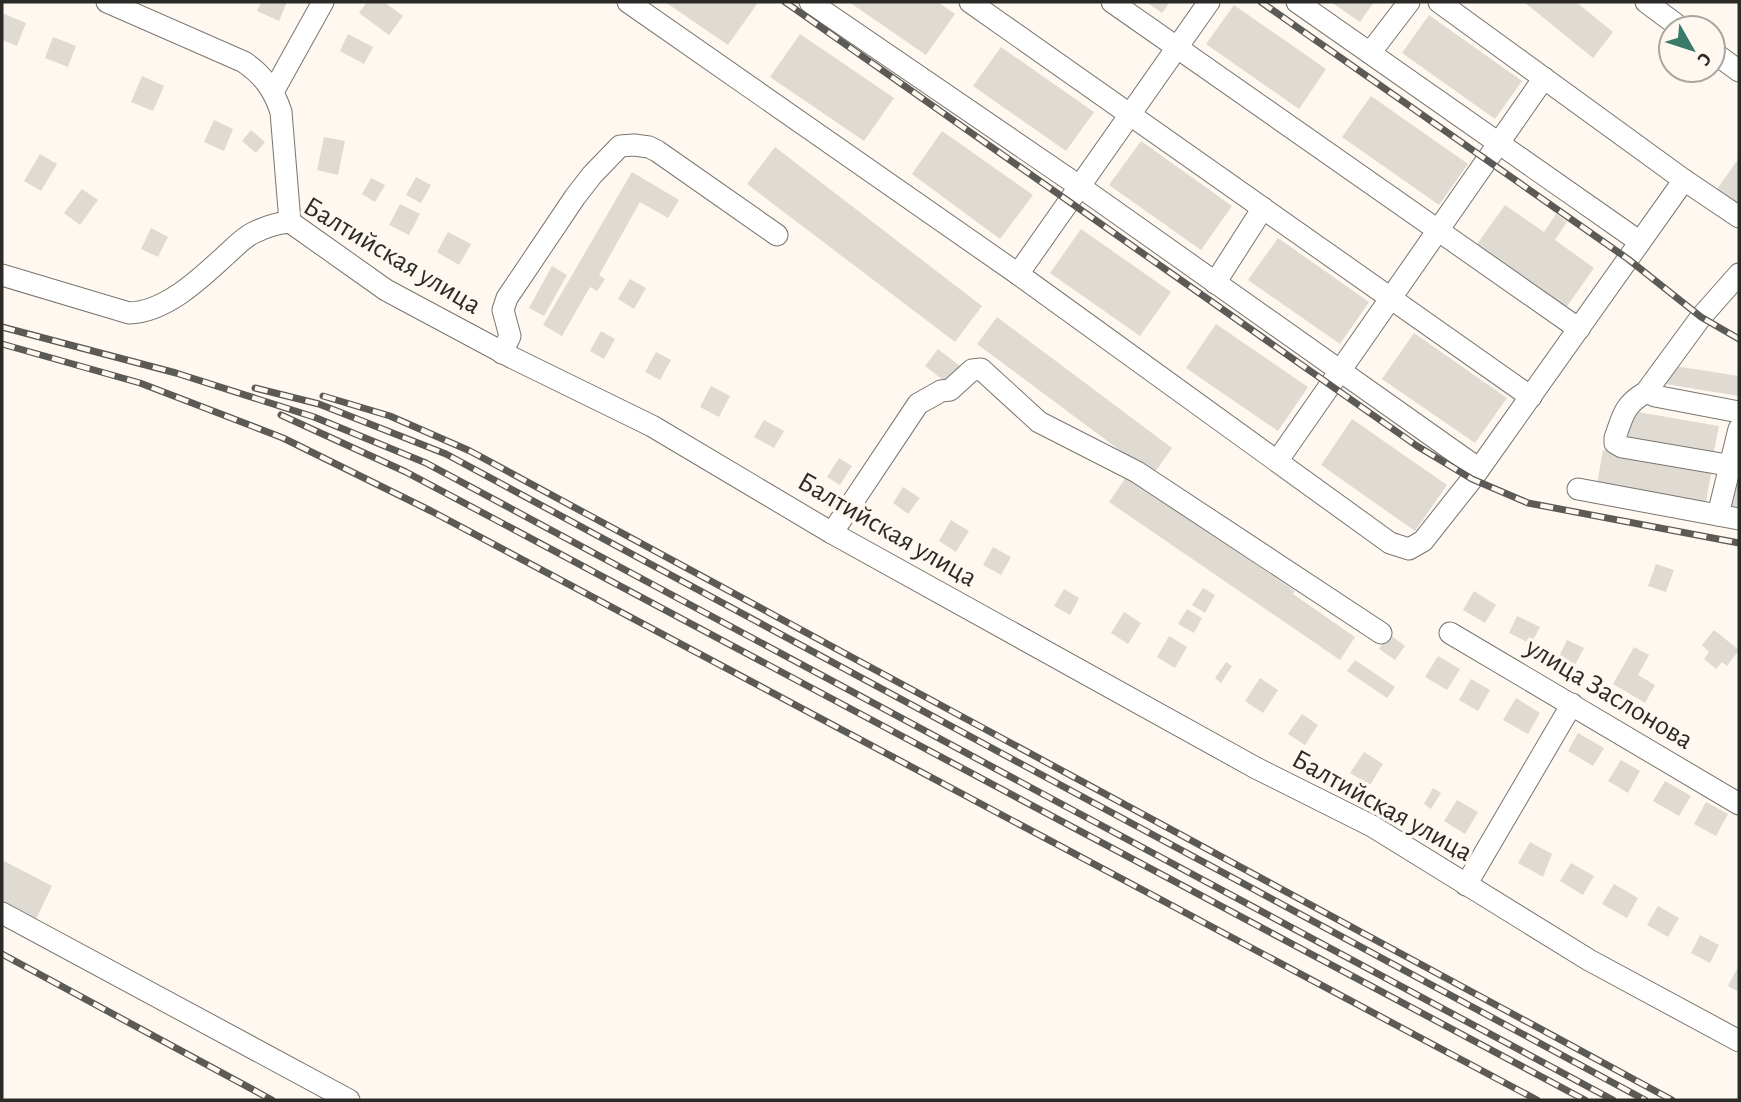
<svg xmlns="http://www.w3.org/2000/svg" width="1741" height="1102" viewBox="0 0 1741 1102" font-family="'Alegreya Sans',sans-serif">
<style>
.building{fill:#dfdad2}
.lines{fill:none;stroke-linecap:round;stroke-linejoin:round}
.minor-casing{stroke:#7a756f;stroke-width:23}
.minor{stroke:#fff;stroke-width:21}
.rail-casing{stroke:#5c5a56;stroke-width:7}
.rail{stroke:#fef8f1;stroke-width:4.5;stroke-dasharray:13;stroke-linecap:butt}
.labels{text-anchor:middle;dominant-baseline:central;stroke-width:7;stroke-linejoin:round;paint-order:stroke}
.street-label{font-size:28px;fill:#2c2a27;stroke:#fef8f1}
</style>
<rect width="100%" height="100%" fill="#fef8f1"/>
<g class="building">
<polygon points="261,2 287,2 279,21 257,11"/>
<polygon points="367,2 384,2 403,16 389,35 359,13"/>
<polygon points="665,2 754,2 757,4 728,45"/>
<polygon points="849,2 938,2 955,14 926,55"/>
<polygon points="1146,2 1170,2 1162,13"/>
<polygon points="1331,2 1374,2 1360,22"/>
<polygon points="1524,2 1576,2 1613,32 1593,58"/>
<polygon points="1234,5 1326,69 1299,109 1206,44"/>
<polygon points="2,13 26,23 17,46 2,40"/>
<polygon points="1429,15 1522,81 1495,119 1402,53"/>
<polygon points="348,34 373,47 364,64 340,51"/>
<polygon points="800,34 894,98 864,141 770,77"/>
<polygon points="53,37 76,46 68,67 45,58"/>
<polygon points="1001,47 1094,112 1066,151 973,86"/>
<polygon points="142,76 164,86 153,111 131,102"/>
<polygon points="1371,96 1468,164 1439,205 1342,137"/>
<polygon points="214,120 233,129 224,151 204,142"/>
<polygon points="251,130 265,142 256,153 242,141"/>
<polygon points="942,131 1033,195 1000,239 912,174"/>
<polygon points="324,137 345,141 338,175 317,170"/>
<polygon points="1141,141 1232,206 1201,250 1109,185"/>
<polygon points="775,147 982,306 955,342 747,184"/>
<polygon points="40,154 57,164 41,191 24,181"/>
<polygon points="1739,158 1739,204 1717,189"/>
<polygon points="632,172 679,200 668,218 640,202 599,275 605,279 597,291 590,287 562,336 543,325"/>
<polygon points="416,177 431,185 421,203 406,195"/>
<polygon points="371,178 385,185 375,202 362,194"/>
<polygon points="82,189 98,200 80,225 64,213"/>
<polygon points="400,204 420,214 409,235 389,225"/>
<polygon points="1505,205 1544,232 1556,214 1567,222 1555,240 1594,268 1565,309 1475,247"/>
<polygon points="151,228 168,237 158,257 141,249"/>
<polygon points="1081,229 1171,292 1140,336 1050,273"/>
<polygon points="448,232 471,244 459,265 437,252"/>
<polygon points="1278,238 1369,302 1340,344 1248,280"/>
<polygon points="552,266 567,275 544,316 529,308"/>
<polygon points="630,279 646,288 634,309 618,299"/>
<polygon points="997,317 1172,448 1153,475 977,344"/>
<polygon points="1216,324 1308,387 1278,431 1186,368"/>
<polygon points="601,331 615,339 604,359 590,351"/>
<polygon points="1414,333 1507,398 1475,443 1382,379"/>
<polygon points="938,349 960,366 947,383 925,366"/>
<polygon points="656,352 671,360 660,380 645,372"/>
<polygon points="1668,365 1739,376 1739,396 1665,384"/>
<polygon points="711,386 730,396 719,417 700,407"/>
<polygon points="1632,411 1719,426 1713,456 1627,442"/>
<polygon points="1352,419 1447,485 1415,531 1321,465"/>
<polygon points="764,420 784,431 774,448 754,437"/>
<polygon points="1603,450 1712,468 1706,502 1597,484"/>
<polygon points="839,458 852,466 840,485 827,477"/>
<polygon points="1734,474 1739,475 1739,508 1728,506"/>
<polygon points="1127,476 1295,591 1293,594 1355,637 1340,660 1109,502"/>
<polygon points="903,487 920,498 908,514 893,503"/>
<polygon points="951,520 969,531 956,552 939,541"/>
<polygon points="993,547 1011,557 1001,575 983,565"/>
<polygon points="1656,564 1674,570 1666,592 1648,586"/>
<polygon points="1203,588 1215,595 1205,613 1192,605"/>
<polygon points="1064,589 1079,598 1070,615 1054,606"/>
<polygon points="1474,591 1496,605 1485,623 1463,610"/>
<polygon points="1187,609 1202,618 1194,633 1178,624"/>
<polygon points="1124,612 1141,623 1128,644 1111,633"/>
<polygon points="1517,616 1540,627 1531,644 1509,633"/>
<polygon points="1714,630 1739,650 1727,666 1722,662 1716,669 1704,659 1709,652 1702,645"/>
<polygon points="1389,634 1405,646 1395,660 1379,649"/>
<polygon points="1169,636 1187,647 1175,668 1157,657"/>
<polygon points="1567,640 1584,648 1575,665 1559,657"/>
<polygon points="1634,647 1649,655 1638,675 1655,685 1645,703 1613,684"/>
<polygon points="1438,656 1460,669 1447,690 1425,677"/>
<polygon points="1355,660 1395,687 1387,698 1347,671"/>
<polygon points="1226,662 1232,666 1221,683 1215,678"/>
<polygon points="1260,678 1278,690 1263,713 1245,701"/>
<polygon points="1471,679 1490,690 1478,711 1459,700"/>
<polygon points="1516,698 1540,713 1528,734 1503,720"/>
<polygon points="1302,714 1318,725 1305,745 1288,734"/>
<polygon points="1578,733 1604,748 1593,766 1568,751"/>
<polygon points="1364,752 1383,764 1370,785 1350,773"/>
<polygon points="1621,760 1640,771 1628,793 1608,781"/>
<polygon points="1665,781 1691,796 1679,816 1653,801"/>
<polygon points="1433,788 1441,793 1431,809 1424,804"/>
<polygon points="1457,800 1478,812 1465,834 1444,821"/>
<polygon points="1706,802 1728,814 1716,836 1694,824"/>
<polygon points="1530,842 1552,854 1543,877 1518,863"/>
<polygon points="2,860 52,886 36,919 2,901"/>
<polygon points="1571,863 1594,876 1583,895 1560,881"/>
<polygon points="1614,884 1638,898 1627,918 1602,904"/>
<polygon points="1658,906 1679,918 1668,937 1647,925"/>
<polygon points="1700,935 1719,945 1710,963 1691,953"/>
<polygon points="1739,965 1739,992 1728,986"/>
</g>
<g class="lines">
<defs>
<g id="minor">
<path d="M107 2 244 62C263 75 274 90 281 112L290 222"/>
<polyline points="628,2 1018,274 1390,543 1409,549 1423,541 1472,479 1684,180"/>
<polyline points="810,2 1079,186 1479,469"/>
<polyline points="970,2 1531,397"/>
<polyline points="1112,2 1579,329"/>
<polyline points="1297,2 1640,242"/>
<polyline points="1439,2 1684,180 1739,217"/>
<polyline points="1646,2 1681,28"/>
<polyline points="1713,52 1739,71"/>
<polyline points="1370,53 1409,2"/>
<polyline points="273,92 323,2"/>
<polyline points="1018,274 1209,2"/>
<path d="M1739 274 1701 317 1646 392C1624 405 1623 415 1615 438V443L1622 447 1739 467"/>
<path d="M2 275 129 313C166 312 201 278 227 254 235 247 243 238 253 233 265 227 276 223 290 222L386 290 513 358 652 426 832 533 1256 768 1372 826 1589 960 1739 1041"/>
<polyline points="1215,283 1263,208"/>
<polyline points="502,353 510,336 503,310 507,298 575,197 592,175 620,146 634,145 649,147 657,151 777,235"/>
<polyline points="1646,392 1655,396 1739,412"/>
<polyline points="1278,460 1544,78"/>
<polyline points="1578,489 1739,519"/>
<polyline points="1718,515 1739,429"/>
<polyline points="832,533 918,404 941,391 950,390 972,370 981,369 1039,422 1137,472 1381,633"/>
<polyline points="1450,633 1739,804"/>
<polyline points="1466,885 1572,704"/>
<polyline points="2,913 349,1100"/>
</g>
</defs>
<use href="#minor" class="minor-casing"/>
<use href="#minor" class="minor"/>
<defs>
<g id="rail">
<polyline points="785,2 1417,446 1472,479 1528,503 1739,543"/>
<polyline points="1261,2 1628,259 1701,317 1739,339"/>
<polyline points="2,327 176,373 314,417 426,463 1613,1100"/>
<polyline points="2,344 140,383 283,438 431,511 1537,1100"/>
<polyline points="255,388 319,404 446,454 1645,1100"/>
<polyline points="323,396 390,416 470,451 1672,1100"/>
<polyline points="281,415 406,472 1585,1100"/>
<polyline points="2,954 272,1100"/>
</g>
</defs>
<use href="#rail" class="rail-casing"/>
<use href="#rail" class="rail"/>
</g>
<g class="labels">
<g class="street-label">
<text transform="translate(392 256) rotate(31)">Балтийская улица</text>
<text transform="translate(887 530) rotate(30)">Балтийская улица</text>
<text transform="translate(1609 694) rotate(31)">улица Заслонова</text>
<text transform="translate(1382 806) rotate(29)">Балтийская улица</text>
</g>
</g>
<rect width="1741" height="1102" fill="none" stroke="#2c2a27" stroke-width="7"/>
<g transform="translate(1692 49) rotate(129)"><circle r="33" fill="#fef8f1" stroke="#aaa6a0" stroke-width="2"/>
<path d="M0-5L12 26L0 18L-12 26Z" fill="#397a6a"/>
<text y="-10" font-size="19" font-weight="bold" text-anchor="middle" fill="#2c2a27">С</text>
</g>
</svg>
